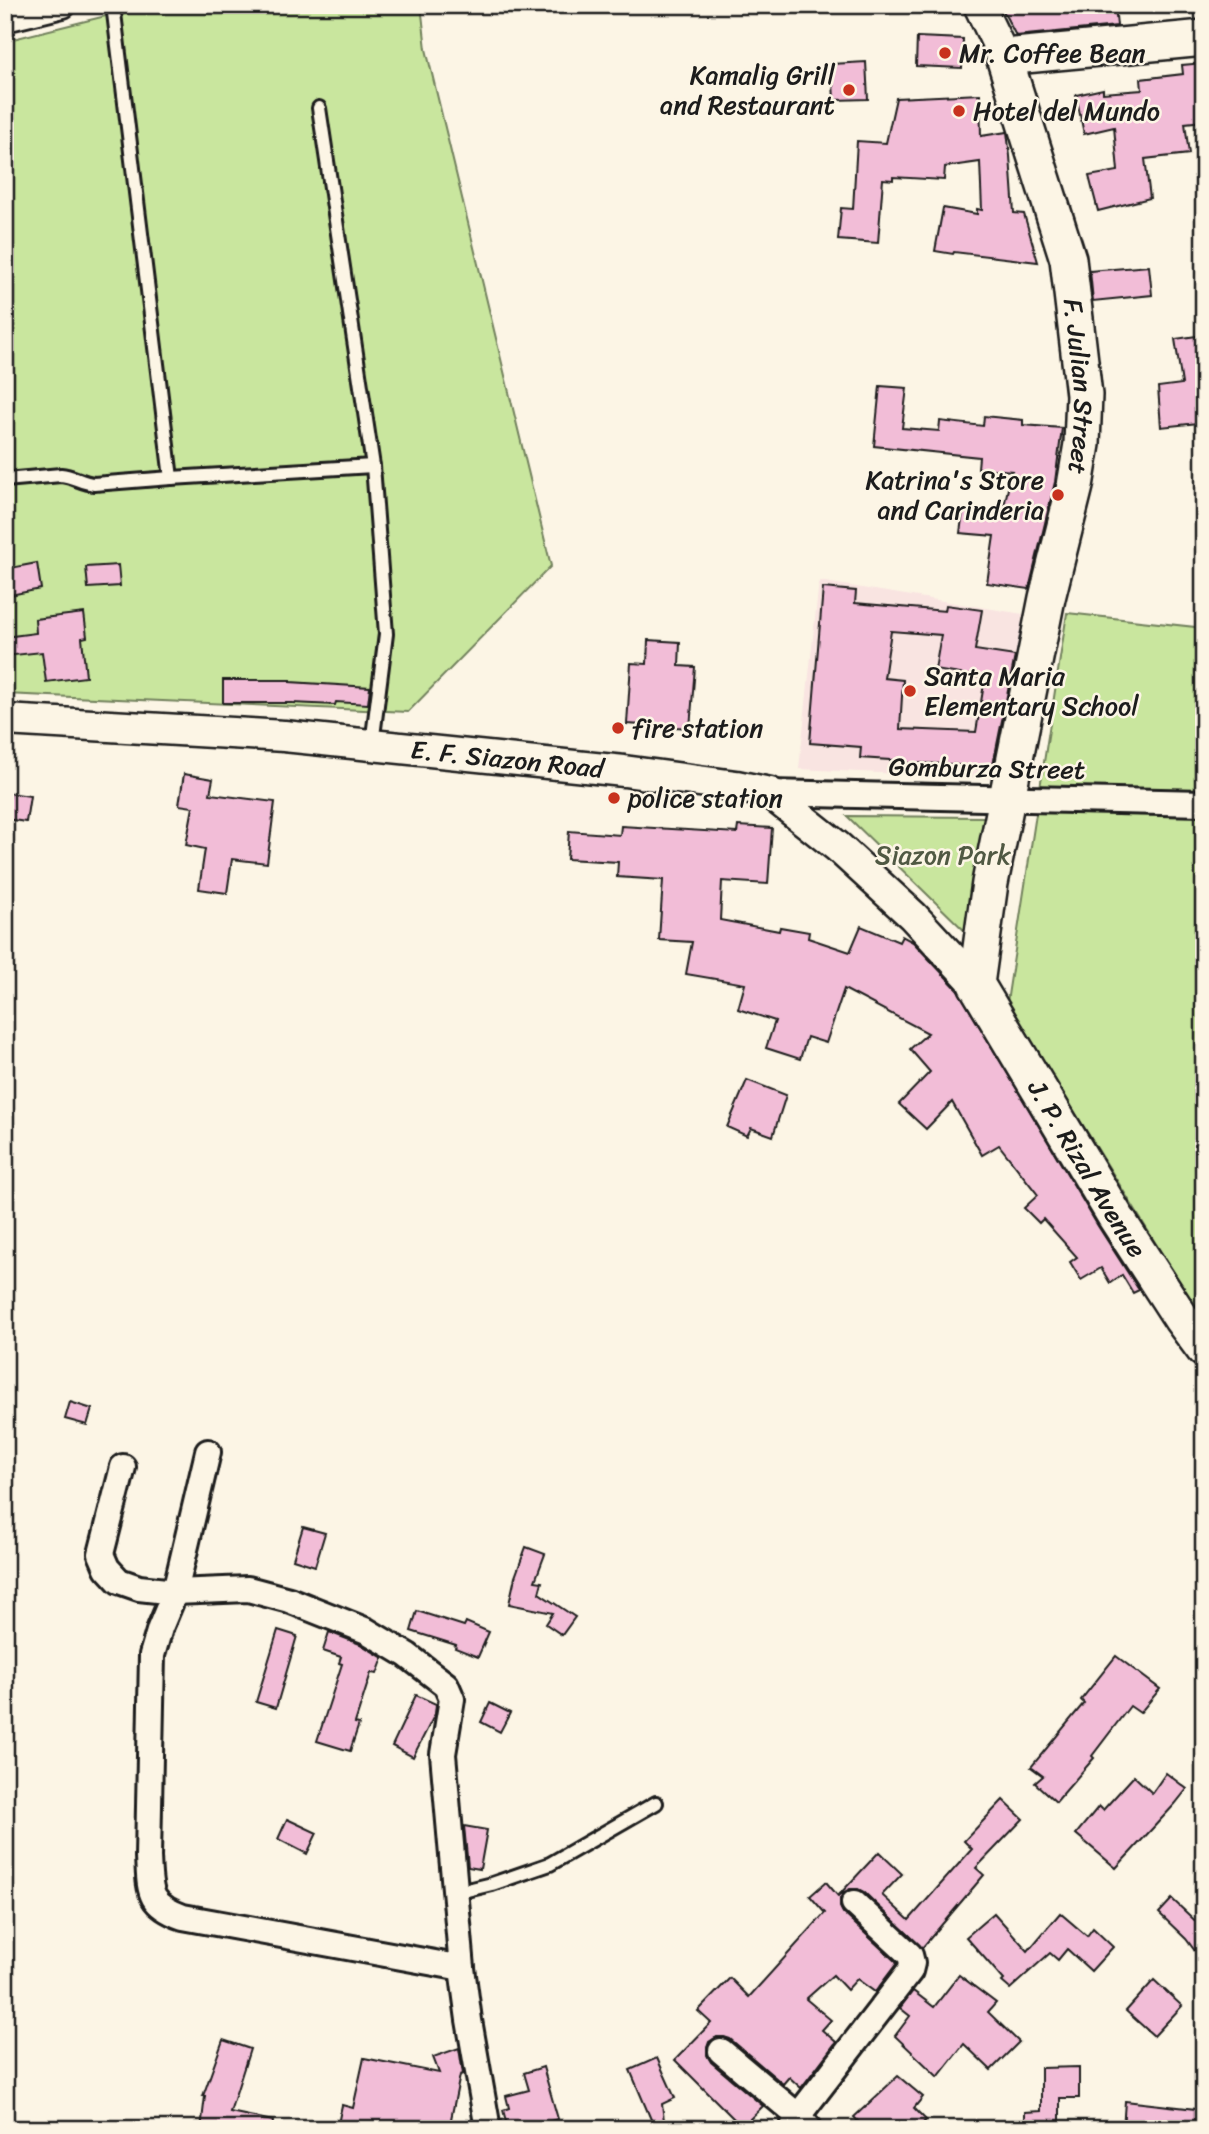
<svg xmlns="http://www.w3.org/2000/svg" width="1209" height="2134" viewBox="0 0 1209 2134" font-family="Sriracha,sans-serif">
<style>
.built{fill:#f9e4e1}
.green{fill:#c9e69e;stroke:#72815d;stroke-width:2}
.building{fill:#f2bdd7;stroke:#1c1c1c;stroke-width:2;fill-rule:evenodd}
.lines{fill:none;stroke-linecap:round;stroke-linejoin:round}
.service-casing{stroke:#1c1c1c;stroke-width:18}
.minor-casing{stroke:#1c1c1c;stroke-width:30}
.tertiary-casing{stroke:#1c1c1c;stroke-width:35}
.secondary-casing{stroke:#1c1c1c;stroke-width:40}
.service{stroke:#fcf5e5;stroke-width:12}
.minor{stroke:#fcf5e5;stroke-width:24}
.tertiary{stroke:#fcf5e5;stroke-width:30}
.secondary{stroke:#fcf5e5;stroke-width:35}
.poi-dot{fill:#c8321e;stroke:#fcf5e5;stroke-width:2.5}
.labels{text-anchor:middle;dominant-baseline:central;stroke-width:5;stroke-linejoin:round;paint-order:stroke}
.poi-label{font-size:26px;fill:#1c1c1c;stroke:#fcf5e5;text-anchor:start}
.street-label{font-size:26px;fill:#1c1c1c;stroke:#fcf5e5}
.park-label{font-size:26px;fill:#505943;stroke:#fcf5e5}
</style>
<rect width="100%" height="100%" fill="#fcf5e5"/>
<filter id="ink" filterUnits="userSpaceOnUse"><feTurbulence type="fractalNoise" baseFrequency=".0143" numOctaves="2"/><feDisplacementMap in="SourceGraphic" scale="14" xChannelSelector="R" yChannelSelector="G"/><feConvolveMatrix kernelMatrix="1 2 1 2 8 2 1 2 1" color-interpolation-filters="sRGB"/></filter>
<g filter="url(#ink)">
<polygon class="built" points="819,581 1023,614 1001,779 799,769"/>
<g class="green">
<polygon points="150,5 421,5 426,49 551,566 408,712 5,694 5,41"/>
<polygon points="1067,613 1204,628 1204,1317 1193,1304 1007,1002"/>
<polygon points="847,816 984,817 973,939"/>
</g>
<g class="building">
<polygon points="1000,5 1115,5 1117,26 1016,36"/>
<polygon points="917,37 963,39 962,68 916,66"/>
<polygon points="866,62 868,99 834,100 832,64"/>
<polygon points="1204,63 1204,121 1185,123 1189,154 1145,159 1150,198 1098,211 1089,176 1118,171 1114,127 1084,134 1076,95 1103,89 1103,93 1142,90 1141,79 1183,74 1182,65"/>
<polygon points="980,94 981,136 1007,132 1010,156 1014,213 1024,214 1038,262 954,252 953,254 935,251 943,208 977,214 977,209 982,210 980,162 945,167 944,180 893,177 893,180 883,179 878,243 838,240 841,208 853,209 857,141 886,143 896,98"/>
<polygon points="1149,266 1152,295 1093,301 1090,271"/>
<polygon points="1204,335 1204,356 1196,357 1201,414 1198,415 1198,423 1161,427 1158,387 1182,384 1175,339"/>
<polygon points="880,386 907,388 902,428 939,431 940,421 983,426 984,416 1023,420 1023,425 1062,428 1055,482 1029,589 987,583 994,536 960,533 963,511 1002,515 1012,471 978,468 979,457 874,446"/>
<polygon points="37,563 41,589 5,596 5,569"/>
<polygon points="118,565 120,586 88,588 86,567"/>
<path d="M823 588 856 591 855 603 945 611 946 605 982 610 975 650 1015 656 992 770 951 764 905 763V761L860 758 861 747 810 743ZM891 631 941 635 935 670 985 678 976 732 900 729 903 680 884 678Z"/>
<polygon points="84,613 87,637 82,638 86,677 46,682 42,652 5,656 5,637 36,633 35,619"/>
<polygon points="648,640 680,642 679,666 695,667 690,728 627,724 631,663 647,664"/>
<polygon points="223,680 290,680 290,682 370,687 368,704 336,702 335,705 292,703 223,703"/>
<polygon points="184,774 213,779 210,794 275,802 267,863 232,859 227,893 199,889 205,849 186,845 193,807 179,805"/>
<polygon points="10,793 30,796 26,822 6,819"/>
<polygon points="621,826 737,833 738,826 772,828 768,884 722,881 720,920 779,931 780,927 809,932 808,938 850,952 861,926 899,942 902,936 913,942 958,990 1098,1226 1139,1290 1133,1293 1122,1275 1110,1283 1101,1268 1081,1280 1070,1262 1077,1257 1043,1219 1039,1223 1024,1208 1038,1195 999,1145 982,1155 952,1102 926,1129 899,1104 930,1072 910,1049 928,1033 844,989 826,1043 807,1037 800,1059 766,1048 775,1021 738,1009 745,984 686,974 692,942 659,940 663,880 617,877 618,862 567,859 569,831 620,835"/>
<polygon points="747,1080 786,1095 773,1136 751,1128 747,1136 727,1127"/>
<polygon points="70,1402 92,1409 87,1425 65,1419"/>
<polygon points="303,1527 325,1533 315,1566 293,1559"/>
<polygon points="526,1547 545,1554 535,1581 542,1582 539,1593 575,1617 562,1635 546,1624 553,1613 509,1604 515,1577"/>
<polygon points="417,1611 464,1626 466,1622 489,1632 478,1657 455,1648 456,1645 411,1631"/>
<polygon points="278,1630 297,1636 276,1708 256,1702"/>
<polygon points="329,1632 360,1644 383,1658 377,1674 371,1673 355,1723 359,1724 350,1751 317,1741 342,1664 339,1663 341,1657 323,1651"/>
<polygon points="1116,1656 1160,1689 1140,1713 1130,1706 1092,1756 1094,1758 1056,1802 1035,1783 1043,1776 1031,1767 1084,1703 1081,1700"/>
<polygon points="416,1695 436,1704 435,1714 413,1757 392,1746"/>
<polygon points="490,1703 510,1713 500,1732 481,1722"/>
<polygon points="1166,1773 1187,1789 1175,1804 1116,1868 1076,1834 1099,1806 1103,1810 1134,1776 1152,1793"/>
<polygon points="1003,1800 1023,1819 976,1868 984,1875 922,1948 864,1892 858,1889 850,1889 843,1893 840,1899 840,1907 843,1913 897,1963 875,1992 857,1979 847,1990 833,1975 806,1999 831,2020 822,2030 836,2042 801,2088 789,2077 783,2084 730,2039 724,2037 717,2037 709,2042 707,2048 707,2055 711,2062 763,2106 742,2127 675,2060 711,2023 698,2011 730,1978 749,1997 825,1913 810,1896 826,1882 838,1896 879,1852 902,1874 882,1895 909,1920 972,1849 964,1841"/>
<polygon points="287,1819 317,1833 307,1854 278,1839"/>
<polygon points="464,1826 487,1830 480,1869 468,1867"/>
<polygon points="1172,1899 1204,1929 1204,1963 1186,1939 1159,1913"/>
<polygon points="994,1913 1028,1951 1060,1913 1087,1936 1093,1928 1113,1947 1091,1971 1067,1949 1058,1960 1050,1953 1010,1989 1002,1982 1004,1980 966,1937"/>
<polygon points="959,1975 996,2003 988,2012 1019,2042 991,2070 964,2044 938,2077 895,2036 910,2016 900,2008 913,1991 934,2007"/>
<polygon points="1154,1980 1182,2006 1154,2036 1126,2011"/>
<polygon points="223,2040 250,2049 230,2112 273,2121 272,2129 201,2129 205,2096 203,2096"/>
<polygon points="459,2048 463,2074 460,2075 449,2129 358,2129 338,2124 342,2105 353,2108 364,2058 439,2073 433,2057"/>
<polygon points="657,2058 675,2098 662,2104 665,2129 655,2129 630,2070"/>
<polygon points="543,2067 558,2119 520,2129 508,2129 503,2110 509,2108 506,2096 529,2090 524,2073"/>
<polygon points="1079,2067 1079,2098 1060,2098 1060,2129 1025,2129 1025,2112 1041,2111 1041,2068"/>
<polygon points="898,2076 923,2097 914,2108 926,2120 917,2129 865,2129 854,2117"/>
<polygon points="1125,2101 1204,2110 1204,2129 1123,2129"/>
</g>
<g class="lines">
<defs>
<g id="service">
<polyline points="113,5 171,478 373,466"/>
<polyline points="319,108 373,466 386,634 372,744"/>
<path d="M5 480 61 475C73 476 82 483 94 484L171 478"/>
<polyline points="455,1893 492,1884 550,1864 656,1803"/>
</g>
<g id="minor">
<polyline points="5,19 63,5"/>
<polyline points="770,793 1204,803"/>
<path d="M208 1452 175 1592 160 1628 152 1655 148 1857C150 1891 147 1904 183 1917L462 1968"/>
<polyline points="123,1467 101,1554 107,1568 119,1581 139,1588 175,1592 248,1589 289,1600 367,1631 407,1655 446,1685 452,1699 443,1754 462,1968 469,2020 488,2129"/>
<polyline points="721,2051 798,2116 809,2128"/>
<polyline points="792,2129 798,2116 910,1971 912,1963 910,1955 854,1903"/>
</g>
<g id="tertiary">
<polyline points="979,5 1004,57"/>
<path id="s1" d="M5 720 284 736 624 771 736 786 770 793 838 847 913 916 976 984"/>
</g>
<g id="secondary">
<path id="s2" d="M1204 38 1004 57 1068 259 1084 395 1082 444 1075 486 1047 598 990 883 976 984 1115 1216 1181 1318 1204 1349"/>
</g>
</defs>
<use href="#service" class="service-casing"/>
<use href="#minor" class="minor-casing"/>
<use href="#tertiary" class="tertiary-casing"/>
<use href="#secondary" class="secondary-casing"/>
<use href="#service" class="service"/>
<use href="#minor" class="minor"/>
<use href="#tertiary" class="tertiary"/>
<use href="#secondary" class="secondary"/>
</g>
</g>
<g class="poi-dot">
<circle cx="945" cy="53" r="7"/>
<circle cx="849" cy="90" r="7"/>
<circle cx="959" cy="111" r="7"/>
<circle cx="1058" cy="495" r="7"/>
<circle cx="910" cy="691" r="7"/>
<circle cx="618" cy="728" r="7"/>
<circle cx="614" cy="798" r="7"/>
</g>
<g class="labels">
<g class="poi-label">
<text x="959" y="53">Mr. Coffee Bean</text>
<text x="835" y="75" text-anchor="end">Kamalig Grill<tspan x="835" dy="30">and Restaurant</tspan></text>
<text x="973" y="111">Hotel del Mundo</text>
<text x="1044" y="480" text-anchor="end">Katrina's Store<tspan x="1044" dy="30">and Carinderia</tspan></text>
<text x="924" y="676">Santa Maria<tspan x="924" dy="30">Elementary School</tspan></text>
<text x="632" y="728">fire station</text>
<text x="628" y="798">police station</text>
</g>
<g class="street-label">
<text stroke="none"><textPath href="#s2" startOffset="541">F. Julian Street</textPath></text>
<text stroke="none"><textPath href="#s1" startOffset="504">E. F. Siazon Road</textPath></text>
<text transform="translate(987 768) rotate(1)">Gomburza Street</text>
<text stroke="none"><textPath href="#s2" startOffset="1365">J. P. Rizal Avenue</textPath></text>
</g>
<g class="park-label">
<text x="943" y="855">Siazon Park</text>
</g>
</g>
<rect width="1209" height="2134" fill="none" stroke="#fcf5e5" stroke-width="28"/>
<rect x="14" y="14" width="1181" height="2106" fill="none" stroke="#1c1c1c" stroke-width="2.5" filter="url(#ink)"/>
</svg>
